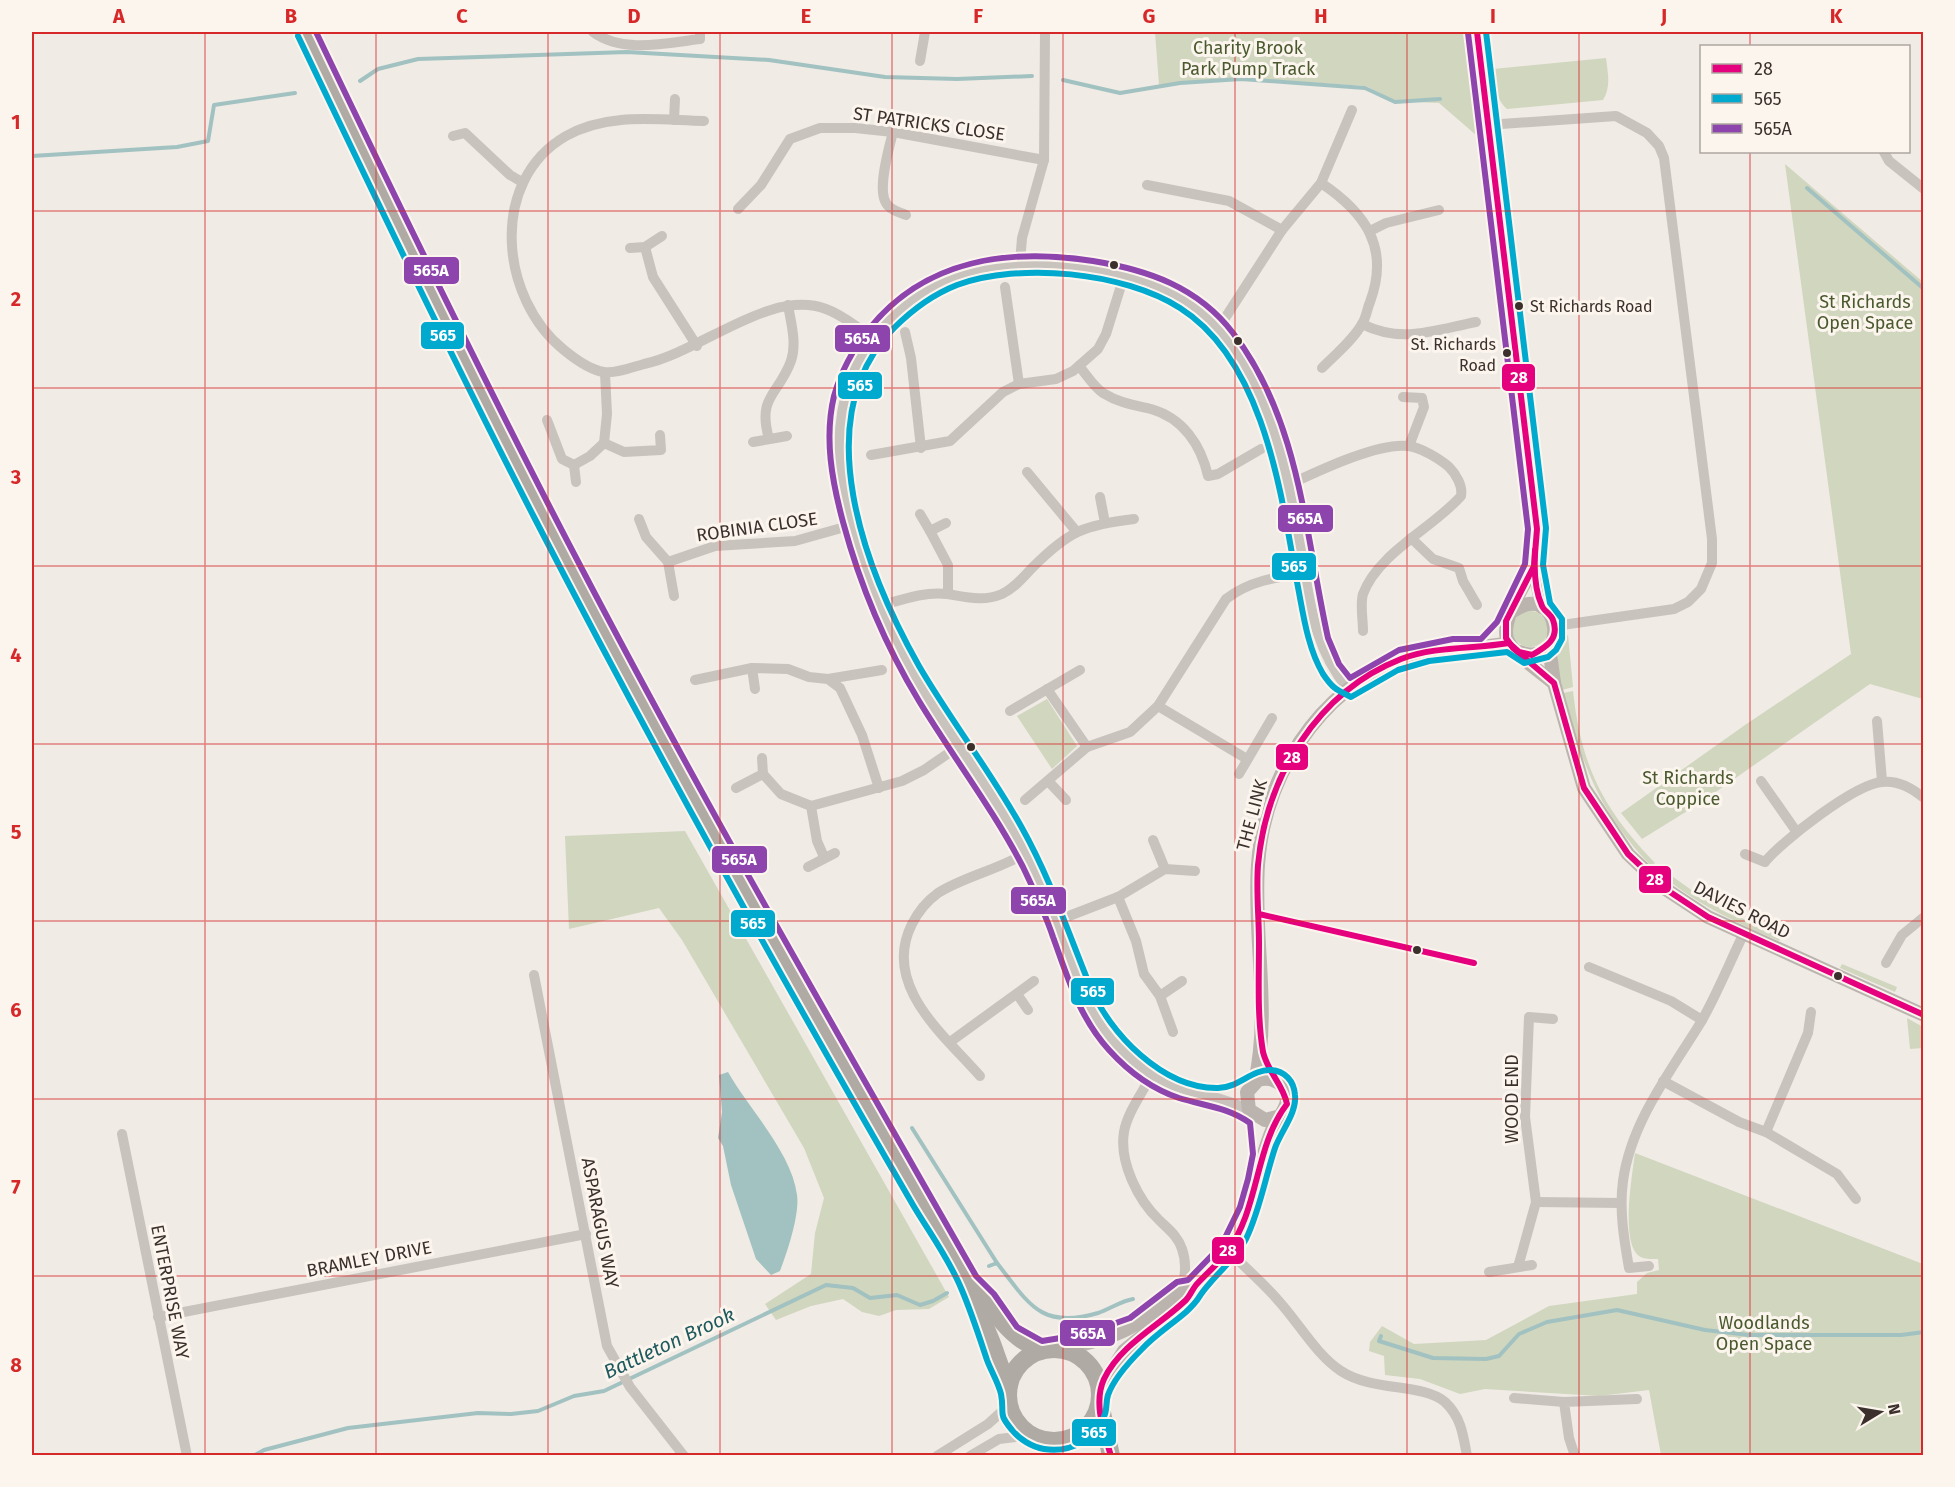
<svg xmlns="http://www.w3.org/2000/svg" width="1955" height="1487" viewBox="0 0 1955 1487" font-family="'Fira Sans',sans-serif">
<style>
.green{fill:#d1d6bf}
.water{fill:#a1c2c1}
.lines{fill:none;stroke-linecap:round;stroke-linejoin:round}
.stream{stroke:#a1c2c1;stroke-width:4}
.street{stroke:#c9c3be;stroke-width:10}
.secondary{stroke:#bab3ae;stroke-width:14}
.highway{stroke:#afaaa4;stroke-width:18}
.bus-1-casing{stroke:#fbf5ee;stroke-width:10}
.bus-2-casing{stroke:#fbf5ee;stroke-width:10}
.bus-3-casing{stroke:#fbf5ee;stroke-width:10}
.bus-1{stroke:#e5007d;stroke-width:6}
.bus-2{stroke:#00a9ce;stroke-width:6}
.bus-3{stroke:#8e44ad;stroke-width:6}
.grid{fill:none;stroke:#d62828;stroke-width:1.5;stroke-opacity:0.55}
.bus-dot{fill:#3b302b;stroke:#fbf5ee;stroke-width:2}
.labels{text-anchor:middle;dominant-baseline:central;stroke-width:6;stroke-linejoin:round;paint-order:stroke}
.bus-label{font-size:16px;fill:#3b302b;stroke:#fbf5ee;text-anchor:start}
.park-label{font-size:18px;fill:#4a5a2e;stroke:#fbf5ee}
.street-label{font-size:18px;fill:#3b302b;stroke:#fbf5ee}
.water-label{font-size:20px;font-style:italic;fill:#1f5a5e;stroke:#fbf5ee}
.line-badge{stroke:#fbf5ee;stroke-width:2}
.badge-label{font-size:16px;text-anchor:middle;font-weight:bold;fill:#fff}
.neatline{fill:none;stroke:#d62828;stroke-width:2}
.grid-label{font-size:20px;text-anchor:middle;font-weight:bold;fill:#d62828}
</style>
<rect width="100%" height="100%" fill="#f0ebe5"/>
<g class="green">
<polygon points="1155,32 1465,32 1476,135 1439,103 1395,101 1366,86 1241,78 1159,85"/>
<path d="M1606 58C1608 74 1611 87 1603 100L1507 109C1495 98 1495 85 1493 69Z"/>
<polygon points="1785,164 1923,282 1923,699 1870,684 1697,805 1642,839 1621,813 1745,725 1851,654"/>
<path d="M1543 535 1553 604C1536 585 1544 559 1543 535Z"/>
<circle cx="1530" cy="629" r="18"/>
<path d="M1568 635 1573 687 1562 690C1559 671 1551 649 1568 635Z"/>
<path d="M1573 691C1581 766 1603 809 1655 863L1651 866C1598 810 1583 766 1563 693Z"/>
<polygon points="1047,699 1077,746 1052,769 1017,716"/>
<polygon points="685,831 949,1297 929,1309 896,1310 879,1316 862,1312 843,1299 811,1306 776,1320 765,1304 811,1274 815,1233 824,1198 804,1148 682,940 659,908 569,929 565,836"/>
<path d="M1658 866 1708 902 1781 937 1779 941C1735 922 1691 902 1655 869Z"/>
<polygon points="1842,964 1897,987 1895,992 1840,968"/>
<polygon points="1907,1018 1923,1027 1923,1048 1910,1049"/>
<path d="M1635 1153 1923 1264V1455H1661L1649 1390 1599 1396 1485 1389 1460 1394 1420 1379 1385 1375 1384 1356 1369 1351 1370 1342 1382 1326 1414 1344 1486 1340 1549 1306 1637 1294V1282L1647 1273 1659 1270 1658 1259C1650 1259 1641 1260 1636 1253 1622 1235 1632 1176 1635 1153Z"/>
</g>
<path class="water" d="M728 1072C749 1109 792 1153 797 1195 800 1214 787 1253 780 1271L771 1275 756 1259 731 1185 723 1146 718 1138 722 1112 719 1075Z"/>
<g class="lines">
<g class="stream">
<polyline points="1063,80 1120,93 1180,83 1241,79 1365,88 1395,102 1440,99"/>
<polyline points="360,81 378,69 418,59 627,52 769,60 885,77 957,79 1032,76"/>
<polyline points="32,156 177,147 208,141 214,105 295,93"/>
<polyline points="1807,188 1924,289"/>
<polyline points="912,1128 997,1263"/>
<path d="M989 1266 997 1263C1029 1304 1041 1330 1098 1313 1110 1309 1121 1301 1133 1299"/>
<polyline points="1381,1336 1379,1341 1433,1358 1486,1359 1499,1356 1519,1334 1547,1322 1617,1310 1705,1330 1749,1335 1901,1335 1924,1332"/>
<polyline points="253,1456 264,1450 348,1428 478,1413 511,1414 538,1411 574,1396 604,1391 826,1285 853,1288 870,1298 897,1295 920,1305 933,1301 947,1293"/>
</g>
<g class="street">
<path d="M593 32C623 54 666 43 700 39V32"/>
<polyline points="920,61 925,32"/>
<polyline points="674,120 675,99"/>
<path d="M704 121C658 120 608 112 566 136 488 181 500 299 564 350 575 359 590 370 604 372 615 374 633 367 644 364 701 352 770 288 826 309 843 315 857 328 873 337"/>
<polyline points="1487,125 1616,116 1647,133 1659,146 1664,158 1712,539 1712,563 1701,589 1688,602 1674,609 1555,626"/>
<path d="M893 132C889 148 877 189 886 203 890 210 899 212 906 215"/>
<polyline points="453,136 465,133 510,175 522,182"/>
<polyline points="1884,152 1889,161 1924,189"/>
<path d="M1321 183C1366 213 1390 248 1370 302 1367 309 1366 318 1362 324 1353 340 1335 355 1322 368"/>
<polyline points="1147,185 1229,201 1282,230"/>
<polyline points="738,209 761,185 790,139 820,128 855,128 893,132 1044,160"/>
<polyline points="1370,231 1386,223 1439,210"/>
<polyline points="645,247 653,277 697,346"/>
<polyline points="630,248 645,247 662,236"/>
<polyline points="1020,263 1022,238 1044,160 1045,32"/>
<polyline points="1005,287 1019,384"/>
<path d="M1362 324C1402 344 1435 330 1476 322"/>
<polyline points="1218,329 1282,230 1321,183 1352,110"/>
<polyline points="905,332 911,358 921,448"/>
<path d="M1079 366C1086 374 1094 387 1103 393 1119 403 1134 405 1151 409 1183 418 1201 445 1208 476L1218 474 1261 449"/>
<polyline points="1403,397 1422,398 1424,407 1409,446"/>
<polyline points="547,420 562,459 574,465 590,456 604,443 624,452 661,450 660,435"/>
<path d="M769 439C757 396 778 396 791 361 797 343 791 323 788 305"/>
<polyline points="753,442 787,436"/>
<polyline points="604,443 607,414 605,373"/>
<polyline points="871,455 950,441 1003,392 1019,384 1056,379 1073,371 1098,349 1106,334 1124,276"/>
<polyline points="574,465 576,482"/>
<polyline points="1027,472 1076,531"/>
<path d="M1288 485C1316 472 1378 442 1408 446 1420 447 1440 459 1449 467 1456 474 1463 486 1461 496 1433 528 1378 553 1363 594 1360 604 1363 620 1363 631"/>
<polyline points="1100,497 1105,523"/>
<polyline points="920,514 930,531 946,523"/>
<polyline points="639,519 646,537 668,562 674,596"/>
<polyline points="930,531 948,565 948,594"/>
<polyline points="1411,538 1433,559 1459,568 1463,581 1477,605"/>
<polyline points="668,562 715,546 795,541 852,525"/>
<path d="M880 606C901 600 925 591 947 594 966 597 983 602 1002 594 1015 588 1023 577 1033 567 1069 531 1084 525 1134 519"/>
<polyline points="752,668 755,689"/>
<polyline points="828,679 882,670"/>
<polyline points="695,680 752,668 788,669 809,677 828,679 840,688 862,735 879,788"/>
<polyline points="1047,689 1087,747"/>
<polyline points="1158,706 1247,759"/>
<polyline points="1010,711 1080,670"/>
<polyline points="1877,721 1882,781"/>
<polyline points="763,774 781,794 811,806 817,841 824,857"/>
<polyline points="1239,774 1272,718"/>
<polyline points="1761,781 1796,831"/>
<polyline points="1049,782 1066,800"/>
<polyline points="736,788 763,774 762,758"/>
<path d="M1025 800 1087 747 1130 732 1158 706 1226 599C1249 581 1276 577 1305 573"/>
<polyline points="811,806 902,781 924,770 959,746"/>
<polyline points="1153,840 1165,869"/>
<path d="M1745 854 1765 862C1782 841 1855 784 1882 782 1897 780 1912 788 1924 798"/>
<polyline points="808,867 835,853"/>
<polyline points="1118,897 1136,941 1144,974 1160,996 1173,1032"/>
<polyline points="1056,921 1118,897 1165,869 1195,871"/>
<polyline points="1886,963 1902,935 1924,917"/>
<polyline points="1589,967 1671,1001 1702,1020"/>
<polyline points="534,975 607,1346 630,1387 684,1456"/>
<polyline points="1017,994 1028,1010"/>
<polyline points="1160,996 1182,981"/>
<polyline points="950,1042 1034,981"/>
<path d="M1152 1074C1143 1092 1127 1113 1124 1132 1119 1162 1138 1200 1159 1220 1168 1229 1178 1236 1182 1249 1187 1263 1185 1276 1182 1290"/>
<path d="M980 1076C944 1035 881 985 912 924 918 912 927 901 938 893 965 876 998 870 1026 853"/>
<polyline points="1663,1081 1739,1122 1766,1132 1837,1174 1856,1199"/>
<path d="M1249 1110C1228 1099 1207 1096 1184 1089 1158 1081 1133 1062 1113 1042 1087 1013 1077 979 1065 943 1054 911 1039 879 1023 849 987 781 937 720 901 652 851 555 800 414 886 323 922 285 970 263 1023 264 1084 264 1163 273 1208 318 1274 383 1287 476 1303 562 1311 610 1316 650 1348 689"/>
<polyline points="1766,1132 1808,1033 1811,1012"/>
<polyline points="122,1134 187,1456"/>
<polyline points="1536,1202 1621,1203"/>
<path d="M1228 1251C1247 1269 1267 1286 1283 1306 1301 1327 1318 1356 1341 1371 1373 1392 1423 1383 1445 1402 1461 1417 1463 1434 1467 1456"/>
<path d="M1649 1266 1629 1268C1624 1239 1619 1210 1623 1181 1631 1122 1671 1071 1701 1022 1717 994 1729 964 1743 935"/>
<polyline points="1518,1267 1536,1202 1525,1117 1529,1017 1553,1019"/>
<polyline points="1489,1272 1532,1265"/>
<polyline points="158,1317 586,1234"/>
<polyline points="1514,1398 1564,1402"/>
<polyline points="937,1456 988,1424 1009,1405"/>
<polyline points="970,1456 999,1439 1032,1435"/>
<polyline points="1575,1456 1569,1438 1564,1402 1637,1399"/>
</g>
<g class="secondary">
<polyline points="1477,32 1537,529 1534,566 1542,607"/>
<path d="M1534 566C1525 584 1497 625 1509 643 1517 656 1542 673 1554 683"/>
<path d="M1513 611C1560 578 1573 670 1519 652"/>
<polyline points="1549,646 1554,683 1584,788 1628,854 1664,888 1708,917 1924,1015"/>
<path d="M1255 1082C1271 1011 1253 937 1258 865 1264 777 1317 692 1401 659 1435 646 1474 650 1509 643"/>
<path d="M1063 1349C1087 1343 1113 1338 1134 1325 1154 1314 1170 1292 1193 1288"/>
<path d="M1100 1389 1124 1351 1188 1299C1197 1278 1218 1268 1229 1249 1253 1212 1256 1168 1273 1128 1277 1118 1287 1110 1287 1099 1287 1083 1271 1076 1258 1080L1247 1092 1249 1110 1265 1120 1277 1117"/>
</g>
<g class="highway">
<path d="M306 32 379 185 574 574 719 843 969 1282C995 1308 1006 1337 1041 1350"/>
<path d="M969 1282C973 1304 983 1320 991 1341 997 1356 1000 1370 1009 1385"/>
<circle cx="1054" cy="1395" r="46"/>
<polyline points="1100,1403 1111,1456"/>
</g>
<defs>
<g id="bus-1">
<polyline points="1477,32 1537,529 1534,566 1506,621 1506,638 1513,648 1554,683 1584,788 1628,854 1664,888 1708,917 1924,1015"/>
<path d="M1509 643 1519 652 1532 655C1546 647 1560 639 1553 620 1551 614 1544 611 1542 606 1534 589 1534 568 1535 550"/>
<polyline points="1259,914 1474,963"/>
<path d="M1111 1456C1104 1432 1093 1403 1104 1379 1121 1344 1159 1326 1186 1300 1190 1296 1192 1290 1196 1285 1206 1274 1218 1264 1227 1252 1260 1208 1254 1147 1287 1104 1283 1084 1268 1073 1263 1052 1257 1016 1259 979 1259 943 1259 917 1256 891 1258 865 1266 777 1317 692 1401 659 1435 646 1474 649 1509 643"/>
</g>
<path id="bus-2" d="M298 36C375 197 452 358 534 517 654 750 782 979 913 1205 929 1232 949 1259 961 1288 971 1311 979 1336 987 1360 991 1371 998 1382 1001 1394 1005 1415 997 1412 1012 1430 1019 1439 1032 1447 1044 1449 1071 1453 1096 1440 1105 1414 1107 1408 1106 1401 1108 1395 1114 1378 1129 1362 1142 1349 1155 1335 1171 1325 1186 1312 1203 1296 1194 1301 1210 1283 1223 1268 1236 1257 1246 1239 1260 1210 1265 1178 1275 1148 1281 1131 1297 1113 1295 1095 1294 1081 1285 1071 1271 1070 1252 1069 1238 1088 1218 1088 1163 1089 1109 1033 1090 986 1068 932 1050 878 1022 828 991 772 951 721 919 666 866 572 805 418 894 328 912 310 934 294 957 285 1020 262 1123 272 1180 308 1264 361 1281 493 1297 582 1303 612 1307 647 1323 674 1333 689 1337 690 1351 697L1398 670 1429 661 1507 652 1524 663 1548 657 1556 650 1562 639V619L1550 603 1543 565 1546 528 1486 32"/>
<path id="bus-3" d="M316 32C402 212 490 394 583 571 708 810 843 1043 976 1276L994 1294 1017 1327 1042 1341 1085 1334 1130 1318 1177 1282 1188 1280 1221 1246 1240 1207 1248 1179 1253 1154 1250 1123C1227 1107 1205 1106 1179 1098 1152 1089 1128 1071 1109 1050 1079 1017 1068 978 1053 937 1045 913 1034 890 1023 867 993 809 953 757 919 701 885 645 860 585 843 522 832 481 824 438 834 396 841 371 854 348 869 329 925 259 1010 248 1093 261 1148 270 1198 287 1233 333 1300 420 1305 534 1328 638L1339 664 1350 678 1399 650 1453 639H1481L1497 622 1525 564 1528 529 1468 33"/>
</defs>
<use href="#bus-1" class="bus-1-casing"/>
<use href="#bus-2" class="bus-2-casing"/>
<use href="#bus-3" class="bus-3-casing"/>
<use href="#bus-1" class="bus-1"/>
<use href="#bus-2" class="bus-2"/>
<use href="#bus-3" class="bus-3"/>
</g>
<path class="grid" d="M205 32V1456M376 32V1456M548 32V1456M720 32V1456M892 32V1456M1063 32V1456M1235 32V1456M1407 32V1456M1579 32V1456M1750 32V46M1750 152V1456M32 211H1924M32 388H1924M32 566H1924M32 744H1924M32 921H1924M32 1099H1924M32 1276H1924"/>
<g class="bus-dot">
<circle cx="1114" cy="265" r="5"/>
<circle cx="1519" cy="306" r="5"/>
<circle cx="1238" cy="341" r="5"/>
<circle cx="1507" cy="353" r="5"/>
<circle cx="971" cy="747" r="5"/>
<circle cx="1417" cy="950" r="5"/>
<circle cx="1838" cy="976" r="5"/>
</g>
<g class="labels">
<g class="bus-label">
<text x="1530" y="306">St Richards Road</text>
<text x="1496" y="344" text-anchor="end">St. Richards<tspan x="1496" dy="21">Road</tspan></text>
</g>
<g class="park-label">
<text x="1248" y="48">Charity Brook<tspan x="1248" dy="21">Park Pump Track</tspan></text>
<text x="1865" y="302">St Richards<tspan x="1865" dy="21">Open Space</tspan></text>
<text x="1688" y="778">St Richards<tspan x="1688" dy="21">Coppice</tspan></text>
<text x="1764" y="1323">Woodlands<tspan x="1764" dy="21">Open Space</tspan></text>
</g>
<g class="street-label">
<text transform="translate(929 124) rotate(8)">ST PATRICKS CLOSE</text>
<text transform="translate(757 527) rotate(-8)">ROBINIA CLOSE</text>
<text transform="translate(1252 815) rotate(-75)">THE LINK</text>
<text transform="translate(1742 910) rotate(27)">DAVIES ROAD</text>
<text transform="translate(1512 1099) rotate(-90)">WOOD END</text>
<text transform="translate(600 1223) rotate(79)">ASPARAGUS WAY</text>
<text transform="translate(369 1259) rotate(-11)">BRAMLEY DRIVE</text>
<text transform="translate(170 1292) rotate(79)">ENTERPRISE WAY</text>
</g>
<g class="water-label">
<text transform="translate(669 1343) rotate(-25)">Battleton Brook</text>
</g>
</g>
<g class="line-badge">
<rect x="403" y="256" width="57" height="29" rx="6" fill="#8e44ad"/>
<rect x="420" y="321" width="45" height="29" rx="6" fill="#00a9ce"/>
<rect x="834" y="324" width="57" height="29" rx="6" fill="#8e44ad"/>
<rect x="1501" y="363" width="35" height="29" rx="6" fill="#e5007d"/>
<rect x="837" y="371" width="46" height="29" rx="6" fill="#00a9ce"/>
<rect x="1277" y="504" width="57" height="29" rx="6" fill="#8e44ad"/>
<rect x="1271" y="552" width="46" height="29" rx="6" fill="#00a9ce"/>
<rect x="1275" y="743" width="34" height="28" rx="6" fill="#e5007d"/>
<rect x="711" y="845" width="57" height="29" rx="6" fill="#8e44ad"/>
<rect x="1638" y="865" width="34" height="29" rx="6" fill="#e5007d"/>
<rect x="1010" y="886" width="57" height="29" rx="6" fill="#8e44ad"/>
<rect x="730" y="909" width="46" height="29" rx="6" fill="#00a9ce"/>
<rect x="1070" y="977" width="45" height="29" rx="6" fill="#00a9ce"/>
<rect x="1211" y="1236" width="34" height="29" rx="6" fill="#e5007d"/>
<rect x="1059" y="1319" width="57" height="28" rx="6" fill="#8e44ad"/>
<rect x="1071" y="1418" width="46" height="29" rx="6" fill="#00a9ce"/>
</g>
<g class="badge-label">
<text x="431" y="276">565A</text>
<text x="443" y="341">565</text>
<text x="862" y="344">565A</text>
<text x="1519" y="383">28</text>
<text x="860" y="391">565</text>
<text x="1305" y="524">565A</text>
<text x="1294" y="572">565</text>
<text x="1292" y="763">28</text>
<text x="739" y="865">565A</text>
<text x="1655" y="885">28</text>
<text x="1038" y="906">565A</text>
<text x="753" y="929">565</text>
<text x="1093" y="997">565</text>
<text x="1228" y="1256">28</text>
<text x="1088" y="1339">565A</text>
<text x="1094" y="1438">565</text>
</g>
<rect width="1955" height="1487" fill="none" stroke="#fbf5ee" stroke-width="66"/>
<rect x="1700" y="45" width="210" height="108" fill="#fbf5ee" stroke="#aea6a0" stroke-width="1.5"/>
<rect x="1712" y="64" width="30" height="9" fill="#e5007d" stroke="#aea6a0" stroke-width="1.5"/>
<text x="1754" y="75" font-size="18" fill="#3b302b">28</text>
<rect x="1712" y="94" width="30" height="9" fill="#00a9ce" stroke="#aea6a0" stroke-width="1.5"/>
<text x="1754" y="105" font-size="18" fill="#3b302b">565</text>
<rect x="1712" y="124" width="30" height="9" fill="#8e44ad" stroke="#aea6a0" stroke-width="1.5"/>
<text x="1754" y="135" font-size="18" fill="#3b302b">565A</text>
<g transform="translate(1880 1412) rotate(79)" stroke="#fbf5ee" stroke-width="4.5" paint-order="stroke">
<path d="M0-4.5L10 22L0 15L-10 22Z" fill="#3b302b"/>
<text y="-9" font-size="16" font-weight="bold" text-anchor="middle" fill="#3b302b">N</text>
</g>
<rect x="33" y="33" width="1889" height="1421" class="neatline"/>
<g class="grid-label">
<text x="119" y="23">A</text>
<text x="291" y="23">B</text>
<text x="462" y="23">C</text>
<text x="634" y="23">D</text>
<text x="806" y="23">E</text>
<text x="978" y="23">F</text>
<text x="1149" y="23">G</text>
<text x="1321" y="23">H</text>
<text x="1493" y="23">I</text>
<text x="1664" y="23">J</text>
<text x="1836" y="23">K</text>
<text x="16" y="129">1</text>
<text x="16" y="306">2</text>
<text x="16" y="484">3</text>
<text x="16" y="662">4</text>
<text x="16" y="839">5</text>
<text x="16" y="1017">6</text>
<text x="16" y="1194">7</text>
<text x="16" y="1372">8</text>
</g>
</svg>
